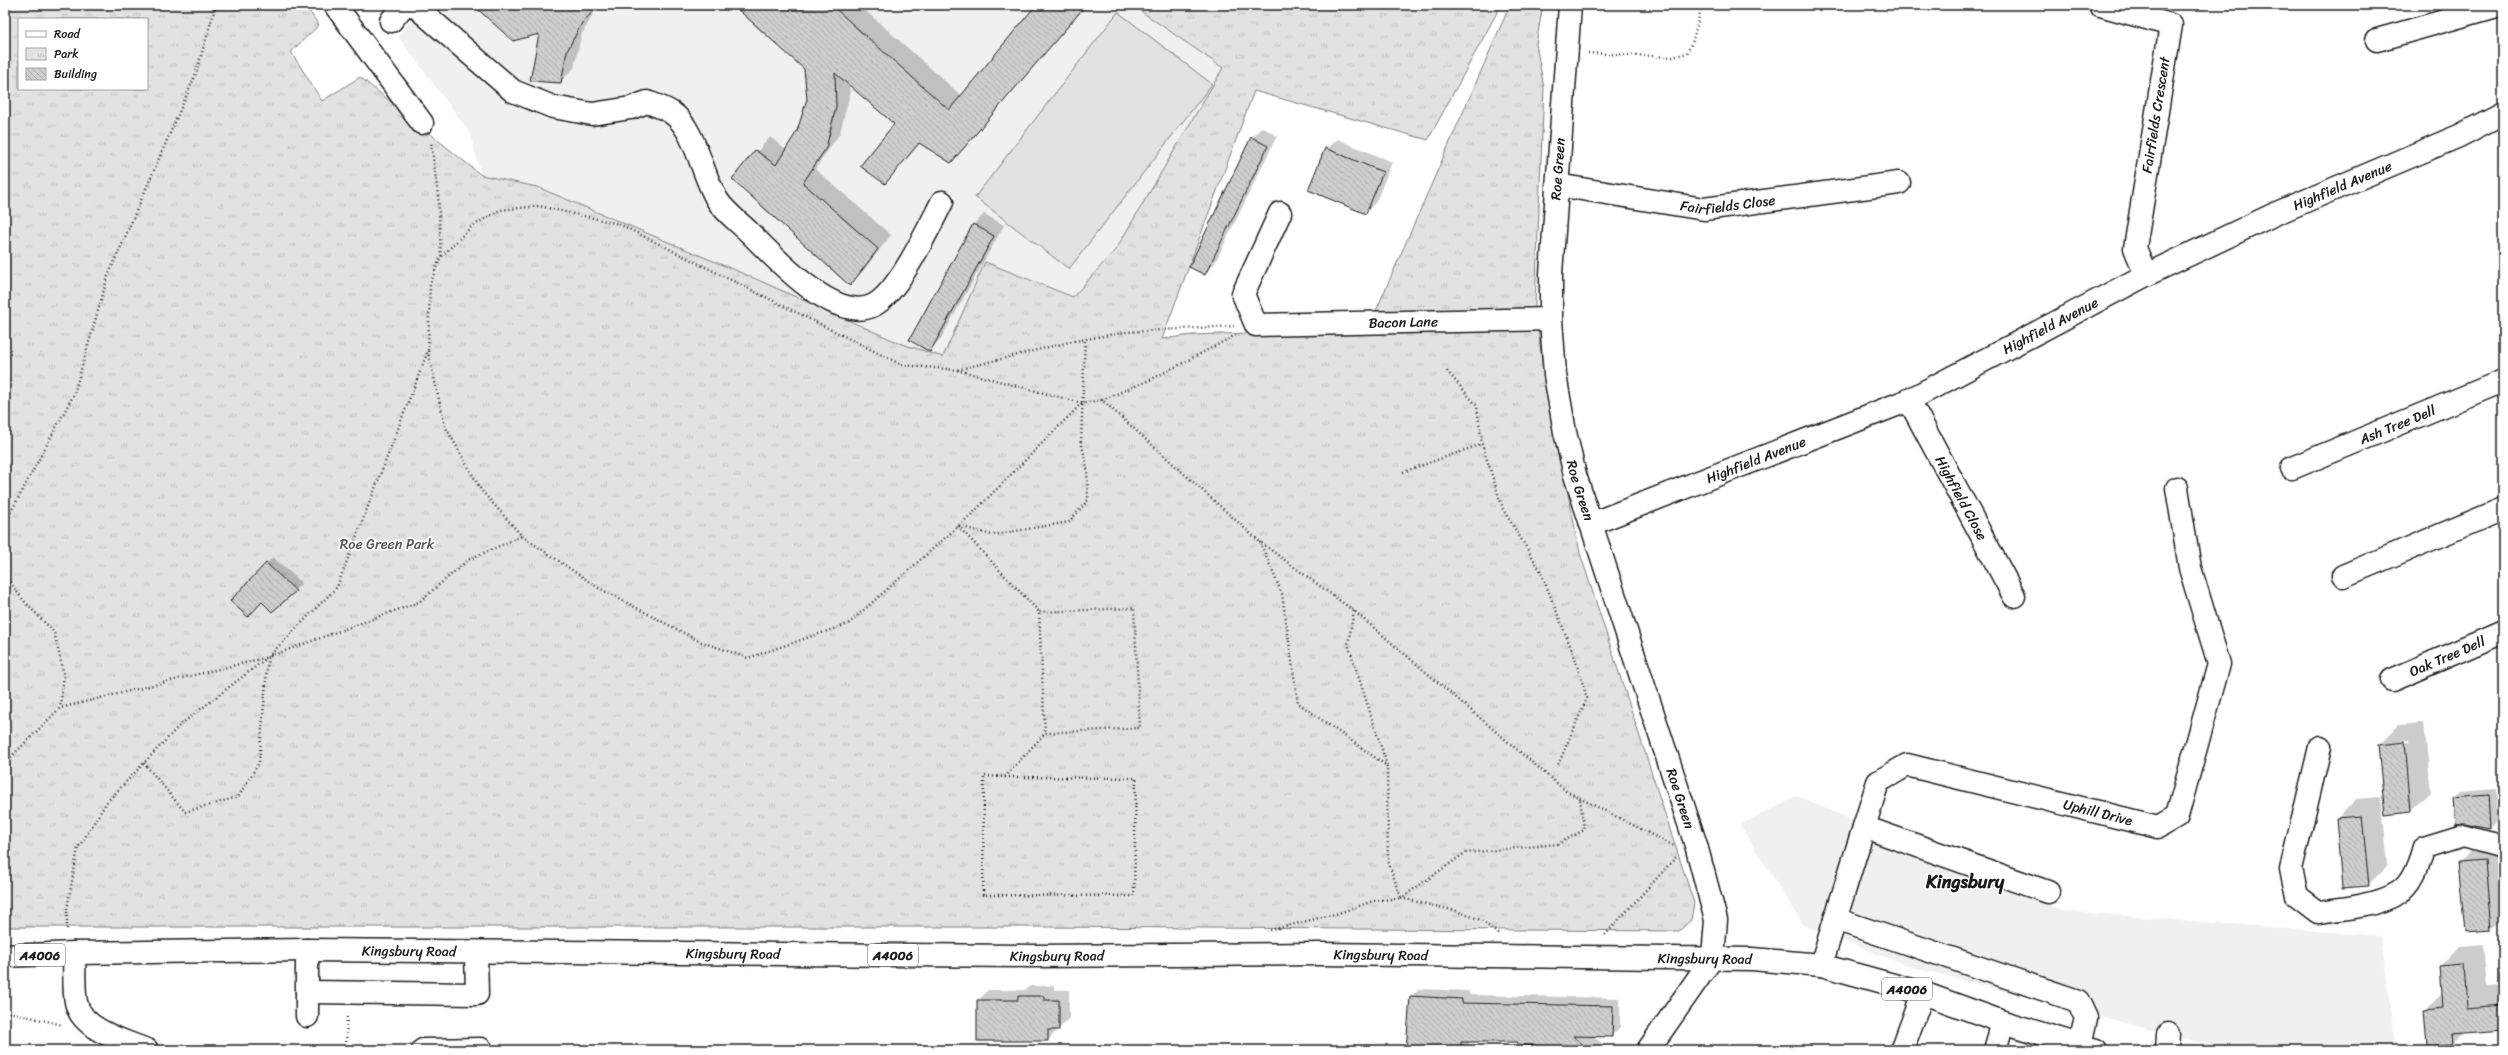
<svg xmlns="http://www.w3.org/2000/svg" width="2508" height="1055" viewBox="0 0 2508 1055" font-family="Sriracha,sans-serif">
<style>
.built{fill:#f0f0f0}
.green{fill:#e2e2e2;stroke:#7f7f7f}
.park{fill:url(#park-tufts);stroke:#7f7f7f;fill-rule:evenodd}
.shadow{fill:#0003;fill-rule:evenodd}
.building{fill:url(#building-back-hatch);stroke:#1c1c1c}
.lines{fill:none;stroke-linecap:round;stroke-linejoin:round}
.minor-casing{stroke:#1c1c1c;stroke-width:25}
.major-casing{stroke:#1c1c1c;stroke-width:25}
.path{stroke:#1c1c1c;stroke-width:2.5;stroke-dasharray:1 3;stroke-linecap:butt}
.minor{stroke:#fff;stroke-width:22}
.major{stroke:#fff;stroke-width:22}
.labels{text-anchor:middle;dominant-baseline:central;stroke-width:3.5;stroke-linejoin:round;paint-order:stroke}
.shield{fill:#fff;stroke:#606060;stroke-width:1}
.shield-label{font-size:13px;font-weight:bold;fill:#1c1c1c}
.street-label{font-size:14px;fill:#1c1c1c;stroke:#fff}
.park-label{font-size:14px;fill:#575757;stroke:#fff}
.district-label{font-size:18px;font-weight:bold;fill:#1c1c1c;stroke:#fff}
</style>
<defs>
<pattern id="park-tufts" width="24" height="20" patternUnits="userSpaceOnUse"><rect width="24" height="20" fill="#e2e2e2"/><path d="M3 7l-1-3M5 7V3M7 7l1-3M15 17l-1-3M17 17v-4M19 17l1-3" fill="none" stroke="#c1c1c1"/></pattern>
<pattern id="building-back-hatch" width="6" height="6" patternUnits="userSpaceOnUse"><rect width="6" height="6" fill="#cecece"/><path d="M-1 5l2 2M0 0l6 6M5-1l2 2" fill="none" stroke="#b0b0b0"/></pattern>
</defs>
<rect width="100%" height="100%" fill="#fff"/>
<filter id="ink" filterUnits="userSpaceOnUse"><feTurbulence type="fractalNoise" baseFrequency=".025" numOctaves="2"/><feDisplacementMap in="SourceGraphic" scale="8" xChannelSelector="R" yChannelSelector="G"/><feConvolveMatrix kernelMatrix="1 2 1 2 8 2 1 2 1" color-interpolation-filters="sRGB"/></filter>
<g filter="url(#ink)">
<g class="built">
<polygon points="425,5 1132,5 1223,68 1116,249 1073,298 985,262 943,358 899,343 537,187 481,175 470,133 398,36"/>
<polygon points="1797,796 2062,911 2381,936 2396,1050 2228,1050 1912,967 1804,926 1740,825"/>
</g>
<polygon class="green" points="1118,12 1212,84 1069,269 975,197"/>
<path class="park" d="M5 5H305L319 25 291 52 322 101 360 77 481 175 537 187 749 276 899 343 943 357 985 262 1073 297 1116 249 1223 68 1132 5H1501L1428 140 1254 91 1162 339 1192 335 1368 329 1510 5H1543L1536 44 1544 88 1535 306 1544 375 1580 553 1694 903 1691 920 1679 931 1041 927H5ZM19 19H147V89H19Z"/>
<g class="shadow">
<polygon points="474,5 598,5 581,36 574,68 560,82 540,32"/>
<polygon points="734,5 859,5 962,96 1038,5 1087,5 951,162 920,143 885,183 896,124 849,84 850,93 840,133 815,169 891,235 863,271 850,284 734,178 770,137 786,150 798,131 808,99 805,69"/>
<polygon points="1262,127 1277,136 1215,263 1204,274 1190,267 1252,137"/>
<polygon points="1337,139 1392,162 1376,202 1365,212 1326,149"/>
<polygon points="984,214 1004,225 940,340 929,351 910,339 974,224"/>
<polygon points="273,557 302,583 272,611 262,601 231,601"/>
<path d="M2424 723 2431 792 2411 811 2379 745 2399 725ZM2410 741V743L2399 744V742Z"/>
<polygon points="2495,789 2497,822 2490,828 2466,823 2454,798 2461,792"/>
<polygon points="2381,797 2388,865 2368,885 2337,819 2356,799"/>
<polygon points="2503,840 2503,917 2491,929 2466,931 2459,863 2479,843"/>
<polygon points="2483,944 2487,988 2503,987 2503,1029 2464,1032 2453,1044 2425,1010 2443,993 2441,966 2460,946"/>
<polygon points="1030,986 1054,986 1054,990 1069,990 1069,1018 1048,1040 978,1001 988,990 1025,990"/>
<polygon points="1419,989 1469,991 1469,995 1620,998 1620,1027 1611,1036 1591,1035 1611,1050 1556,1050 1556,1046 1519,1041 1469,1041 1469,1050 1407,1050 1411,997"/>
</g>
<g class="building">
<polygon points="473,5 599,5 582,23 567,51 561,83 530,81 539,34 513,41"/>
<polygon points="733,5 831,5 949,110 1036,5 1086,5 951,163 919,143 885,184 860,166 894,124 835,73 836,107 826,148 803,183 878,249 850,286 732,179 755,150 776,165 797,131 807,99 804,69"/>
<polygon points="1251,137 1268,146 1205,275 1189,267"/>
<polygon points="1325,148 1383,172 1366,214 1308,190"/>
<polygon points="973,224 994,236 930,352 909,340"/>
<polygon points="266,563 296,591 272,612 262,602 248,617 230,601"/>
<polygon points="2405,742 2411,812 2385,815 2378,745"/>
<polygon points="2488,795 2490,829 2466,824 2455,825 2453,798"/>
<polygon points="2362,816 2369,886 2342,888 2336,818"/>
<polygon points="2485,860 2491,930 2465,932 2458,862"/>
<polygon points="2464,964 2467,1008 2503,1005 2503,1030 2452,1034 2453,1044 2427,1046 2424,1010 2443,1008 2440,966"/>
<polygon points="1018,996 1044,996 1044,1000 1059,1000 1059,1030 1048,1030 1048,1041 977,1041 977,1000 1018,1000"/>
<polygon points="1410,996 1462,999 1462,1003 1613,1006 1612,1037 1573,1036 1589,1050 1555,1050 1555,1047 1518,1045 1518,1042 1461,1042 1461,1050 1406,1050"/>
</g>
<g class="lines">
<defs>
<g id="minor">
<polyline points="335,5 422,123"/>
<path d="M414 5 513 91 553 107 592 114 631 108 647 102C655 105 665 108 672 113 696 129 702 177 718 201 726 213 740 223 750 233 775 258 836 325 874 305 899 292 929 227 942 202"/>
<path id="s1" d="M1570 5 1551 274V319L1555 375 1565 432 1575 475 1696 845 1716 920 1713 957 1648 1050"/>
<polyline points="2100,5 2171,25 2135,248 2146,275"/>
<polyline points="391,21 404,5"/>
<polyline points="2377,40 2497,6"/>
<path id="s2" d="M1557 185 1704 209 1899 183"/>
<path id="s3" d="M1280 213 1243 294 1256 325 1551 319"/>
<path id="s4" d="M1909 400 2014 596"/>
<path id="s5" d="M2292 468 2503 381"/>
<path id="s6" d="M1591 524 1909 400 2146 275 2277 213 2459 136 2503 113"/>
<polyline points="2343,576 2503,509"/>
<path id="s7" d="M2392 680 2503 632"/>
<path d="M2320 747 2291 869 2297 896 2318 912C2343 909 2376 906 2398 893 2413 884 2419 863 2424 848L2463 836 2503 847"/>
<polyline points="1864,827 2048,892"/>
<polyline points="1835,919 2078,1001 2086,1018 2080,1045"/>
<path d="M74 953C75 968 73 986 76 1002 81 1030 124 1041 147 1050"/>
<path id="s8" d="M1821 965 1878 782 1907 765 2158 827 2177 816 2219 664 2190 568 2177 488"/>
<polyline points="307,992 477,994 476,953"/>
<polyline points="307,1016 307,950"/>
<polyline points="423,1050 481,1049"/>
<polyline points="1902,1050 1923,993"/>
<polyline points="1995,1050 2003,1022"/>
<polyline points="2167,1050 2168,1034"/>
</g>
<g id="major">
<path id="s9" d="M5 956 74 953 307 950 1032 956 1321 954 1752 959 1821 965 1923 993 2003 1022 2096 1050"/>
</g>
</defs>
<use href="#minor" class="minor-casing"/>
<use href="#major" class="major-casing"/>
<g class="path">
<polyline points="1588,53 1673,57 1687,53 1693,40 1702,5"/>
<polyline points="442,256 471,227 500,210 539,206 619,224 902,365 957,370 1069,342 1127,332 1234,326"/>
<polyline points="428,351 445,426 481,490 522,536 597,587 699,641 748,658 848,624 972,514 1082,403"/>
<polyline points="957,370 1082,403 1102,400 1260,542 1354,611 1566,791 1674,846"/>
<polyline points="1447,371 1477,406 1482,444 1503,509 1540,570 1575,658 1587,698 1558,765"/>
<polyline points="1102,400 1152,379 1238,334"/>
<polyline points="1403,472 1482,444"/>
<polyline points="5,523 74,394 108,276 195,76 216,5"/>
<polyline points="958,526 1039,612 1045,733 1140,728 1134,608 1039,612"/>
<polyline points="959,526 992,535 1069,522 1088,500 1087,466 1081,442 1085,339"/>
<polyline points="1260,542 1282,594 1298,703 1387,766 1388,861 1401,898 1373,901 1339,913 1267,931"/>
<polyline points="5,576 24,601 54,632 64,675 60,708"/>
<polyline points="1354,611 1348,644 1387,765"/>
<polyline points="5,763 60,708 268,657 337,587 428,351 430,284 441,256 438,194 431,142"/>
<polyline points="144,763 185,812 238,797 259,763 268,658"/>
<polyline points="1005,777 1136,778 1134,896 983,895 984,776 1005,777 1045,733"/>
<polyline points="67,929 67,909 78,848 107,802 180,725 268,657 419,602 468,560 522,536"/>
<polyline points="1498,934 1481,920 1456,911 1401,898 1465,853 1558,844 1584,830 1580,798"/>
<polyline points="1605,935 1677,856"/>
<polyline points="5,1011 63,1025"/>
<polyline points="346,1050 347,1013"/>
</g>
<use href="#minor" class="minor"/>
<use href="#major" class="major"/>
</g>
</g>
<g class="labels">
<g class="shield">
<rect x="15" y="944" width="50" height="22" rx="3"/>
<rect x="868" y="944" width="50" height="22" rx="3"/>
<rect x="1882" y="978" width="50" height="22" rx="3"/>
</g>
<g class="shield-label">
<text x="40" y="955">A4006</text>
<text x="893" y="955">A4006</text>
<text x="1907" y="989">A4006</text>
</g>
<g class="street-label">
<text transform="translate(2156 115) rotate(-81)">Fairfields Crescent</text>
<text transform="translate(1558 169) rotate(-86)">Roe Green</text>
<text stroke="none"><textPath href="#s6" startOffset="825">Highfield Avenue</textPath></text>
<text stroke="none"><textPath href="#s2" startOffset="173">Fairfields Close</textPath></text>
<text stroke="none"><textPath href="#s3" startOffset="270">Bacon Lane</textPath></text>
<text stroke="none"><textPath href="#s6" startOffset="501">Highfield Avenue</textPath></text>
<text stroke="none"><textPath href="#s5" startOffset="114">Ash Tree Dell</textPath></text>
<text stroke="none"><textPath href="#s6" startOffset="177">Highfield Avenue</textPath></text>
<text stroke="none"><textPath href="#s1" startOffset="489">Roe Green</textPath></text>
<text stroke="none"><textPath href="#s4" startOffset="111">Highfield Close</textPath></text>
<text stroke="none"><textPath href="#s7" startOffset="60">Oak Tree Dell</textPath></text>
<text stroke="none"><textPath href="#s1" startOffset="813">Roe Green</textPath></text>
<text stroke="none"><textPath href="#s8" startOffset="422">Uphill Drive</textPath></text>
<text stroke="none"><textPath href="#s9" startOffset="404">Kingsbury Road</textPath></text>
<text stroke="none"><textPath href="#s9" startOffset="728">Kingsbury Road</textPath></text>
<text stroke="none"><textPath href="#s9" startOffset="1376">Kingsbury Road</textPath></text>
<text stroke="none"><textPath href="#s9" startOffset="1052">Kingsbury Road</textPath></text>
<text stroke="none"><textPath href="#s9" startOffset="1700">Kingsbury Road</textPath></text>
</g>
<g class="park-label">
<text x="387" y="544">Roe Green Park</text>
</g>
<g class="district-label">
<text x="1965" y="882">Kingsbury</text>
</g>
</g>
<rect width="2508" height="1055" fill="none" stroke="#fff" stroke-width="20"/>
<rect x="10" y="10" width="2488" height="1035" fill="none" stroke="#1c1c1c" stroke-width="1.5" filter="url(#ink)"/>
<rect x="18" y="18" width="130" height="72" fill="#ffffff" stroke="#a4a4a4"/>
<rect x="26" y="31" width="20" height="6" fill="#ffffff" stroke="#a4a4a4"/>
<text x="54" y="38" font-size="12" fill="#1c1c1c">Road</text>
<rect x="26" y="48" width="20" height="12" fill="url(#park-tufts)" stroke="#a4a4a4"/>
<text x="54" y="58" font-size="12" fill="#1c1c1c">Park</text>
<rect x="26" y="68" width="20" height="12" fill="url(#building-back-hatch)" stroke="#a4a4a4"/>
<text x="54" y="78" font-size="12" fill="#1c1c1c">Building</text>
</svg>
